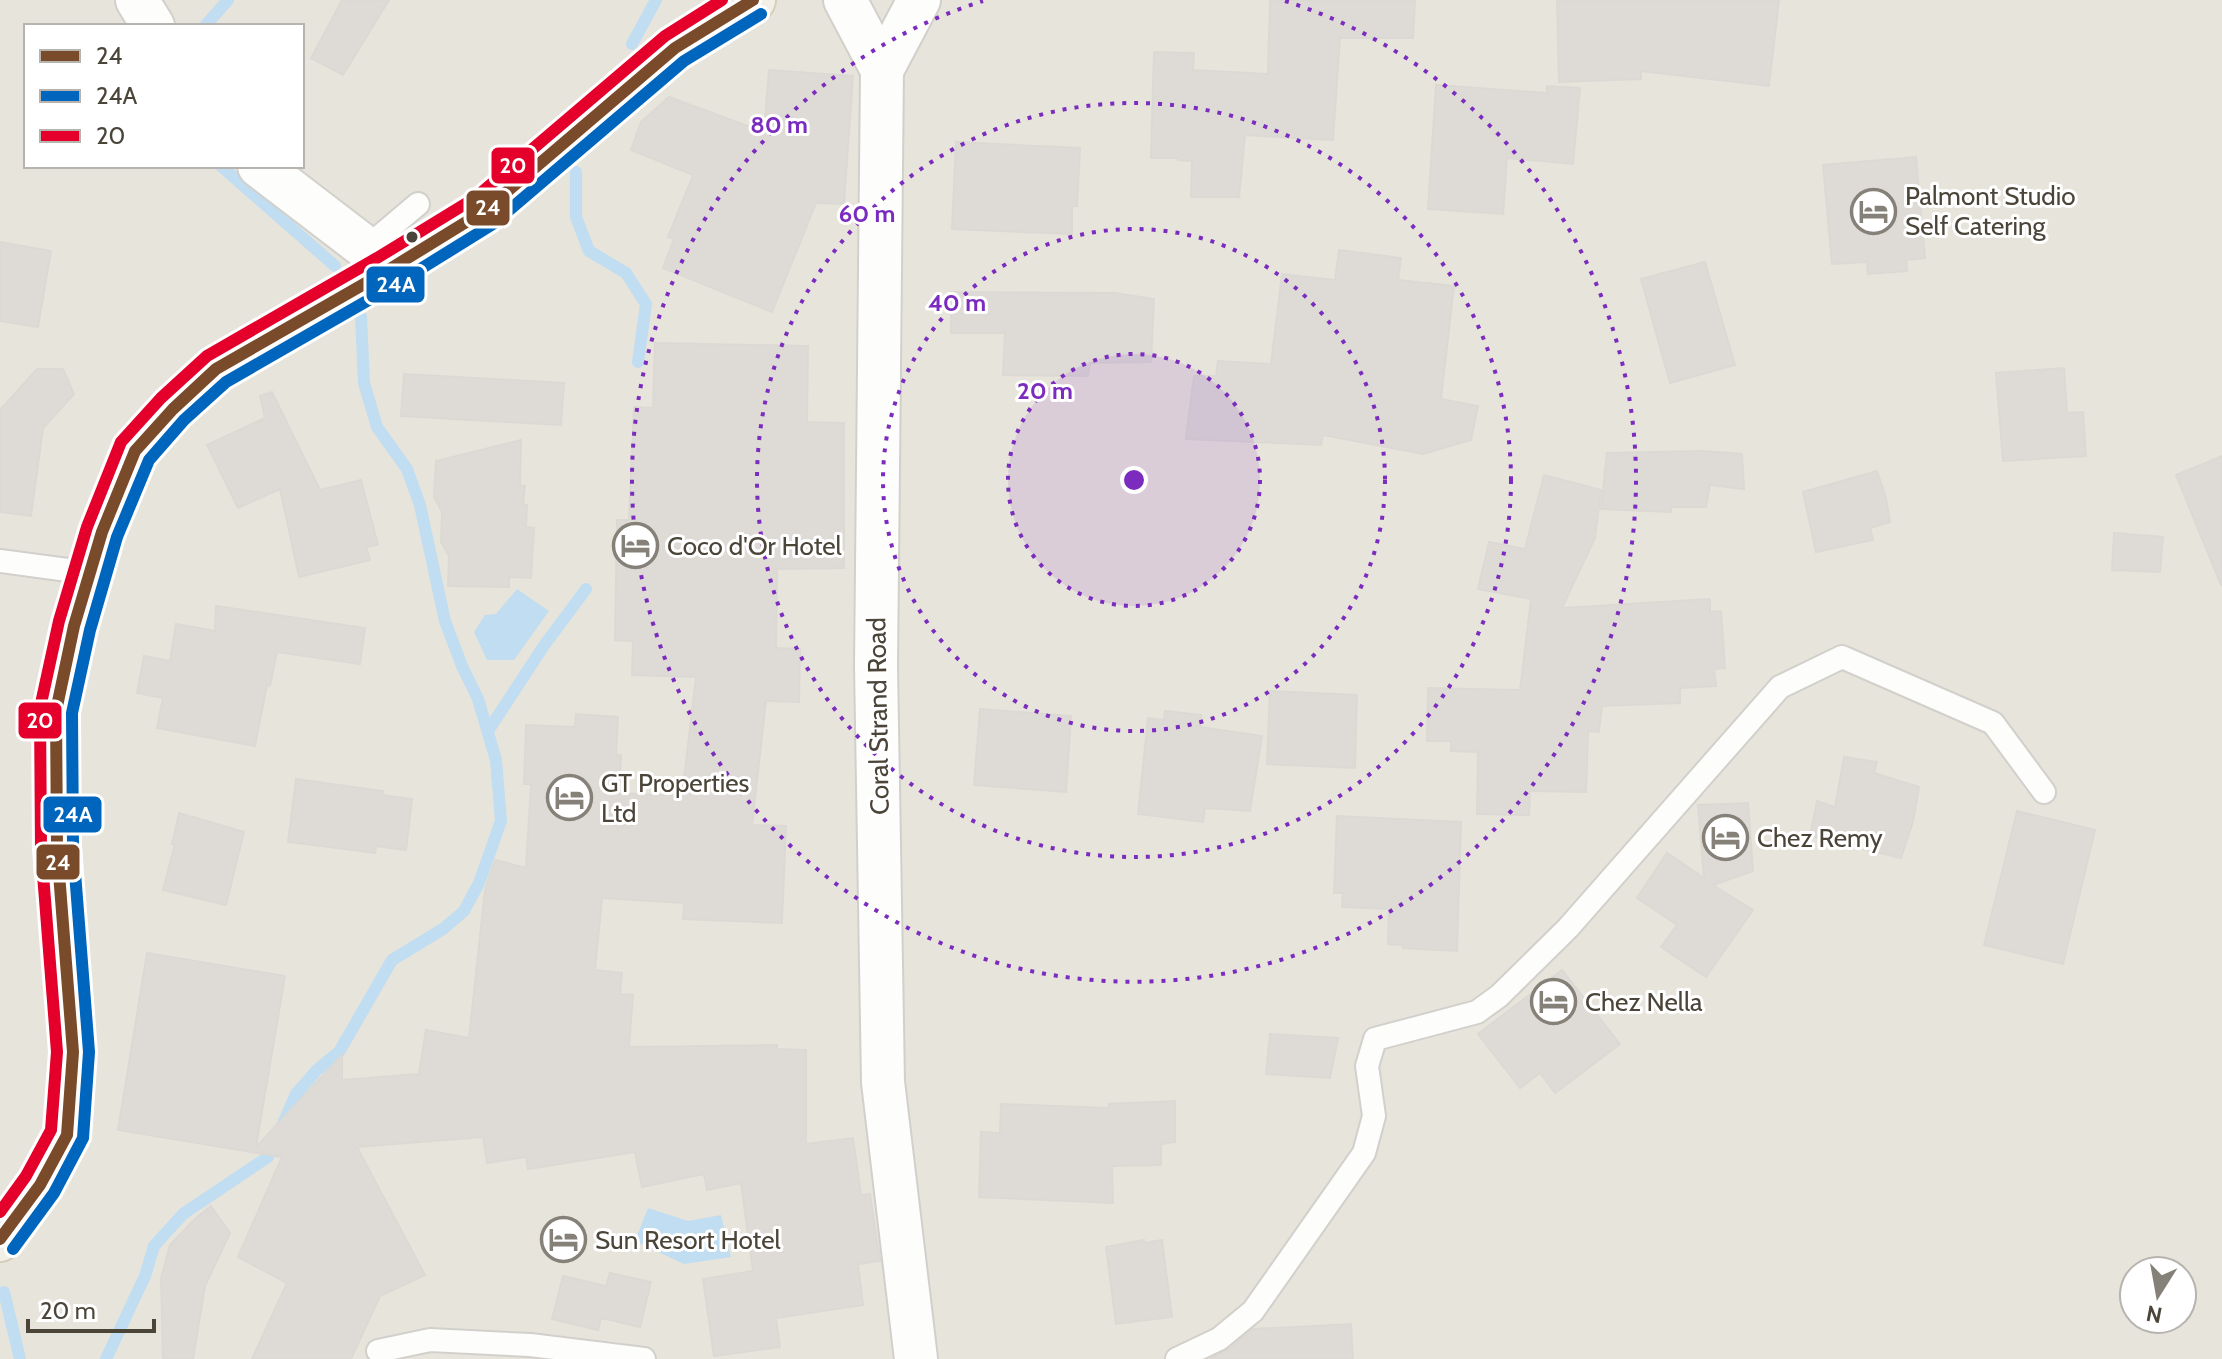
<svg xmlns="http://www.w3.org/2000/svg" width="2222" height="1359" viewBox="0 0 2222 1359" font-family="Cabin,sans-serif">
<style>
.residential{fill:#e7e4dc;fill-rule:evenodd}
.water{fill:#c0ddf1}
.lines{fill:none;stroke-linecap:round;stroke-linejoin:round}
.stream{stroke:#c0ddf1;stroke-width:12}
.building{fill:#dedbd6;stroke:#dcd9d4;stroke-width:2}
.service-casing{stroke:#d2d0cb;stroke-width:26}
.minor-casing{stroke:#d2d0cb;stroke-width:46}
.primary-casing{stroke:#d6cebb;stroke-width:48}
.service{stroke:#fdfdfc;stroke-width:22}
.minor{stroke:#fdfdfc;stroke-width:42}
.primary{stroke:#f2efe6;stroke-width:44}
.bus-1-casing{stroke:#fff;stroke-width:18}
.bus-2-casing{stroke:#fff;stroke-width:18}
.bus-3-casing{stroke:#fff;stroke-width:18}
.bus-1{stroke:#7a4b2a;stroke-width:12}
.bus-2{stroke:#0065bd;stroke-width:12}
.bus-3{stroke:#e4002b;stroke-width:12}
.ring{fill:none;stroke:#7b2cbf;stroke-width:4;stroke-dasharray:4 8}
.bus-dot{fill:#4b4439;stroke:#fff;stroke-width:3}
.labels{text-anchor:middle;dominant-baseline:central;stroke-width:6;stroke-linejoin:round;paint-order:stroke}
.poi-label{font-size:26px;fill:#4b4439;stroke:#fff;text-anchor:start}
.street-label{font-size:26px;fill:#4b4439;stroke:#fff}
.centre{fill:#7b2cbf;stroke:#fff;stroke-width:4}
.ring-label{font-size:24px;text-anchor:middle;font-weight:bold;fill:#7b2cbf;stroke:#fff;stroke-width:6;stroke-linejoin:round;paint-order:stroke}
.line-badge{stroke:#fff;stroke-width:3}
.badge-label{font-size:22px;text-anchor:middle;font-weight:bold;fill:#fff}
</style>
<rect width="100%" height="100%" fill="#f4f2ee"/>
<path class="residential" d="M0 0H2222V1359H0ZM26 26H302V166H26ZM2134 1271H2182V1319H2134Z"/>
<g class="water">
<polygon points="517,589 549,611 514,660 487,660 474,632 485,615 496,614"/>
<polygon points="648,1208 688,1221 721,1215 731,1257 684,1264 635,1241"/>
</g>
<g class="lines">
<g class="stream">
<polyline points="205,26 228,0"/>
<polyline points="632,44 656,0"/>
<polyline points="221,166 335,266"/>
<polyline points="576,172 576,217 589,251 626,273 646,304 638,362"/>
<polyline points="488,731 543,647 586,589"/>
<polyline points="282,1126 296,1094 317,1070 339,1052 392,960 443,929 464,911 479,883 501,821 496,760 478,699 462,666 445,621 420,505 407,469 377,427 364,383 361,317"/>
<polyline points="4,1292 20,1359"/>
<polyline points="106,1359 145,1276 154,1246 183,1214 268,1157 274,1143"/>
</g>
</g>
<g class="building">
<polygon points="342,0 389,0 343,75 311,58"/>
<polygon points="1270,0 1415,0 1413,38 1340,38 1333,140 1245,135 1239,197 1191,197 1192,161 1178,160 1178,158 1151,158 1154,52 1194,53 1193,70 1268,74"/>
<polygon points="1557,0 1779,0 1769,86 1641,71 1641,79 1559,82"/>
<polygon points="769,70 853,76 844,204 816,203 772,312 663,268 674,239 668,237 693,175 631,150 641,122 669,97 764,132"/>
<polygon points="1436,85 1547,93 1547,86 1580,88 1573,164 1507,158 1503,214 1428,209"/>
<polygon points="956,142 1080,148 1077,206 1072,206 1072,234 952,229"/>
<polygon points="1916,157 1925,258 1906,260 1907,271 1868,274 1867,262 1832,264 1823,165"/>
<polygon points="0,242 51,251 38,327 0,321"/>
<polygon points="1339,250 1401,258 1398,280 1454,286 1441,399 1478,406 1471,440 1423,454 1323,435 1321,445 1186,439 1194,376 1216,376 1218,361 1271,364 1282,274 1335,280"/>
<polygon points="1705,262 1735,365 1670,383 1641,279"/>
<polygon points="951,292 1115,293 1154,299 1151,362 1090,363 1088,376 1003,375 1005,333 951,333"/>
<polygon points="655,343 808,346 807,422 844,423 844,568 777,569 776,648 800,649 799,702 766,701 752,825 786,826 782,923 683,919 684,903 602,898 595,970 622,973 620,994 633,995 629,1047 777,1045 777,1049 806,1050 806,1144 853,1138 861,1195 870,1194 880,1261 858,1264 863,1305 776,1318 780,1347 714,1356 703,1279 753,1271 741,1183 707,1190 704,1174 642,1187 635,1152 528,1169 526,1157 487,1163 483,1137 357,1147 425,1275 380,1296 351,1359 252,1359 287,1283 238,1257 282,1157 118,1130 147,953 285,976 256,1147 342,1055 342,1080 419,1074 426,1030 469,1038 485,890 495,860 526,868 531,784 524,784 526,725 575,727 576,714 618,717 616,755 621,755 619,793 682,796 696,677 632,675 633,641 615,640 617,520 629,520 634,407 653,408"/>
<polygon points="2064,368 2067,413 2083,412 2086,456 2003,461 1996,373"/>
<polygon points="37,369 63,369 74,394 43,428 31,516 0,512 0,410"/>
<polygon points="404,374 564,383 561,425 401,416"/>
<polygon points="272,392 320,490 361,480 378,545 366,547 370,560 299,577 280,489 238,508 207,445 265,418 260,396"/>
<polygon points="521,440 520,485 525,486 523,504 527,505 526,527 534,528 531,578 509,577 509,587 448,586 449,556 441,542 442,512 434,497 436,461"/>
<polygon points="1703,451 1742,454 1744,489 1710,485 1706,507 1671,507 1671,512 1601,509 1607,453"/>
<polygon points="2222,456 2222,585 2221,585 2176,475"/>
<polygon points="1877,471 1886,498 1890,522 1870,528 1873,540 1816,552 1803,492"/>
<polygon points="1544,475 1601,490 1595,538 1562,608 1710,599 1710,612 1721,611 1725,668 1714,669 1716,686 1680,688 1680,703 1602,706 1599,732 1588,731 1586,792 1530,791 1529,815 1477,814 1478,752 1451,751 1451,741 1427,741 1428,688 1520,690 1531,599 1478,589 1489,542 1525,549"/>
<polygon points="2114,533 2163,537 2160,572 2112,570"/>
<polygon points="216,606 365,628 360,664 277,652 270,686 267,685 255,746 157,728 163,698 137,693 144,656 170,661 176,624 215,631"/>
<polygon points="1270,691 1357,695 1355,768 1267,764"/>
<polygon points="980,709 1071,716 1066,792 974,785"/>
<polygon points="1165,711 1201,715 1200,727 1262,736 1250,811 1205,808 1203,822 1138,814 1148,718 1164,720"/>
<polygon points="1844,757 1877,762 1874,773 1919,787 1913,822 1901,858 1810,836 1817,801 1835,807"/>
<polygon points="296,779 383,791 382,795 412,799 406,850 376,846 375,853 288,842"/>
<polygon points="1748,803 1753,871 1713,885 1753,910 1706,977 1661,947 1677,925 1637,898 1667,853 1704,878 1698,805"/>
<polygon points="2017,811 2095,830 2063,964 1984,945"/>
<polygon points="179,813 244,832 226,905 163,890 175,844 172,844"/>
<polygon points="1337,816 1461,822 1457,951 1403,948 1402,945 1388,944 1389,909 1342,907 1343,893 1334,893"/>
<polygon points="1562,970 1620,1044 1555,1093 1540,1073 1520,1088 1478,1034"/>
<polygon points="1270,1034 1338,1038 1330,1078 1266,1074"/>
<polygon points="1175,1101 1175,1142 1161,1144 1161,1165 1112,1166 1113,1203 979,1197 981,1132 1000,1133 1001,1104 1108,1108 1109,1104"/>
<polygon points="211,1206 230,1233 205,1286 193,1359 163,1359 161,1278 170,1245 196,1218"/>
<polygon points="1144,1240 1145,1243 1162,1240 1172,1317 1116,1324 1106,1247"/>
<polygon points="610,1273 651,1282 640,1327 601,1318 598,1330 552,1319 563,1276 606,1286"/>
<polygon points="1351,1324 1353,1359 1210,1359 1228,1350 1253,1329"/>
</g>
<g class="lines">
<defs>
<g id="service">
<polyline points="366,248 418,204"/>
<polyline points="0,561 90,573"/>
<polyline points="378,1351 430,1340 530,1345 644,1359"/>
<polyline points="1177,1359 1219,1339 1253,1311 1364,1153 1374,1116 1367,1066 1375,1039 1477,1012 1499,996 1568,928 1780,687 1842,657 1993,723 2044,792"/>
</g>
<g id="minor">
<polyline points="137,0 153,26"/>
<polyline points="845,0 882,70"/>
<polyline points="259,166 366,248 385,272"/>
<polyline points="916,1359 883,1082 876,666 882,70 919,0"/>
</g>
<polyline id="primary" points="0,1239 40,1185 67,1135 73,1052 57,848 56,711 74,626 102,532 135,451 173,409 216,369 385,272 484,211 675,48 753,0"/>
</defs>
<use href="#service" class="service-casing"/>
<use href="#minor" class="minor-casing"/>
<use href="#primary" class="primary-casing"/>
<use href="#service" class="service"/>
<use href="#minor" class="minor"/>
<use href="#primary" class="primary"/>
<defs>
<polyline id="bus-1" points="0,1239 40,1185 67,1135 73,1052 57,848 56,711 74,626 102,532 135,451 173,409 216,369 385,272 484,211 675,48 753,0"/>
<polyline id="bus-2" points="13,1249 54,1193 83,1138 89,1052 73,847 72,713 90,630 117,537 149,460 184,420 226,382 393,286 493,224 684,61 761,14"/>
<polyline id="bus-3" points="0,1212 26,1176 51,1130 57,1052 41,849 40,708 59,621 87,527 121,442 161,398 207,356 377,258 475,198 665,36 722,0"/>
</defs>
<use href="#bus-1" class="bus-1-casing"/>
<use href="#bus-2" class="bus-2-casing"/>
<use href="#bus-3" class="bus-3-casing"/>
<use href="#bus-1" class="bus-1"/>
<use href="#bus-2" class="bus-2"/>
<use href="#bus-3" class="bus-3"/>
</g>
<circle cx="1134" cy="480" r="126" fill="#7b2cbf" fill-opacity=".12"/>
<g class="ring">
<circle cx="1134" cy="480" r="126"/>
<circle cx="1134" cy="480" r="251"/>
<circle cx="1134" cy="480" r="377"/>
<path d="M1285 1A502 502 0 1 1 983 1"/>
</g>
<defs>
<symbol id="hotel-ring" viewBox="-11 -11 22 22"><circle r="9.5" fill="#fff" stroke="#868178" stroke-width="1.5"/><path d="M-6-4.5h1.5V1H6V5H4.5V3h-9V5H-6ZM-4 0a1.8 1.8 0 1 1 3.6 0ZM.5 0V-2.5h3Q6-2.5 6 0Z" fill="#868178"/></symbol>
</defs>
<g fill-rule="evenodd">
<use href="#hotel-ring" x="1848" y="186" width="51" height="51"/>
<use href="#hotel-ring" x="610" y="520" width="51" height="51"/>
<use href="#hotel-ring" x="544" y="772" width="51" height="51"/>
<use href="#hotel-ring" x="1700" y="812" width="51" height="51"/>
<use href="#hotel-ring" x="1528" y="976" width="51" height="51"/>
<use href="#hotel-ring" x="538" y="1214" width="51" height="51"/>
</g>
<circle class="bus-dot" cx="412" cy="237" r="7"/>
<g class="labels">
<g class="poi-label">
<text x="1905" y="196">Palmont Studio<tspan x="1905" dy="30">Self Catering</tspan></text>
<text x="667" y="546">Coco d'Or Hotel</text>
<text x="601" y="783">GT Properties<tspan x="601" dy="30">Ltd</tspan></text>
<text x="1757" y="838">Chez Remy</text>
<text x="1585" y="1002">Chez Nella</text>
<text x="595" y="1240">Sun Resort Hotel</text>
</g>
<g class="street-label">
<text transform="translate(878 716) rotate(-91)">Coral Strand Road</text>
</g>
</g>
<circle cx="1134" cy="480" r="12" class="centre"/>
<g class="ring-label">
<text x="779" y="133">80 m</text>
<text x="867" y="222">60 m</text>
<text x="957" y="311">40 m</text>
<text x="1045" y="399">20 m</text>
</g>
<g class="line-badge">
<rect x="490" y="146" width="46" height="39" rx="8" fill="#e4002b"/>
<rect x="465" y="189" width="46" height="38" rx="8" fill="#7a4b2a"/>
<rect x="365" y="265" width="61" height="39" rx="8" fill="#0065bd"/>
<rect x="17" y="701" width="46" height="39" rx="8" fill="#e4002b"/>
<rect x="42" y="795" width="61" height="39" rx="8" fill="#0065bd"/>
<rect x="35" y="843" width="46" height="38" rx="8" fill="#7a4b2a"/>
</g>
<g class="badge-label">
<text x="513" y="173">20</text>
<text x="488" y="215">24</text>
<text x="396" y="292">24A</text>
<text x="40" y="728">20</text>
<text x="73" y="822">24A</text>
<text x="58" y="870">24</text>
</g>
<rect x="24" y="24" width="280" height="144" fill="#ffffff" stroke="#b7b4b0" stroke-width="2"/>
<rect x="40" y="50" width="40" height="12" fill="#7a4b2a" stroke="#b7b4b0" stroke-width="2"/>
<text x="96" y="64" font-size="24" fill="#4b4439">24</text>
<rect x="40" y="90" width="40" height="12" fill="#0065bd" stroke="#b7b4b0" stroke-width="2"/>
<text x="96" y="104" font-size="24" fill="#4b4439">24A</text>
<rect x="40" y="130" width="40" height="12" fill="#e4002b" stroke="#b7b4b0" stroke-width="2"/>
<text x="96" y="144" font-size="24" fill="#4b4439">20</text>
<g transform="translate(2158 1295) rotate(191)"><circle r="38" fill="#ffffff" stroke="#b7b4b0" stroke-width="2"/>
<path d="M0-6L14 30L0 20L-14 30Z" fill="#868178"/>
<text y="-12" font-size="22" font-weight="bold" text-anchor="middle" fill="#4b4439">N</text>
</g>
<path d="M28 1319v12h126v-12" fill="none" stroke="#4b4439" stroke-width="4"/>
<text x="40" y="1319" font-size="24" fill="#4b4439" stroke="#ffffff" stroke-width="6" paint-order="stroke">20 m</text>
</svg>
